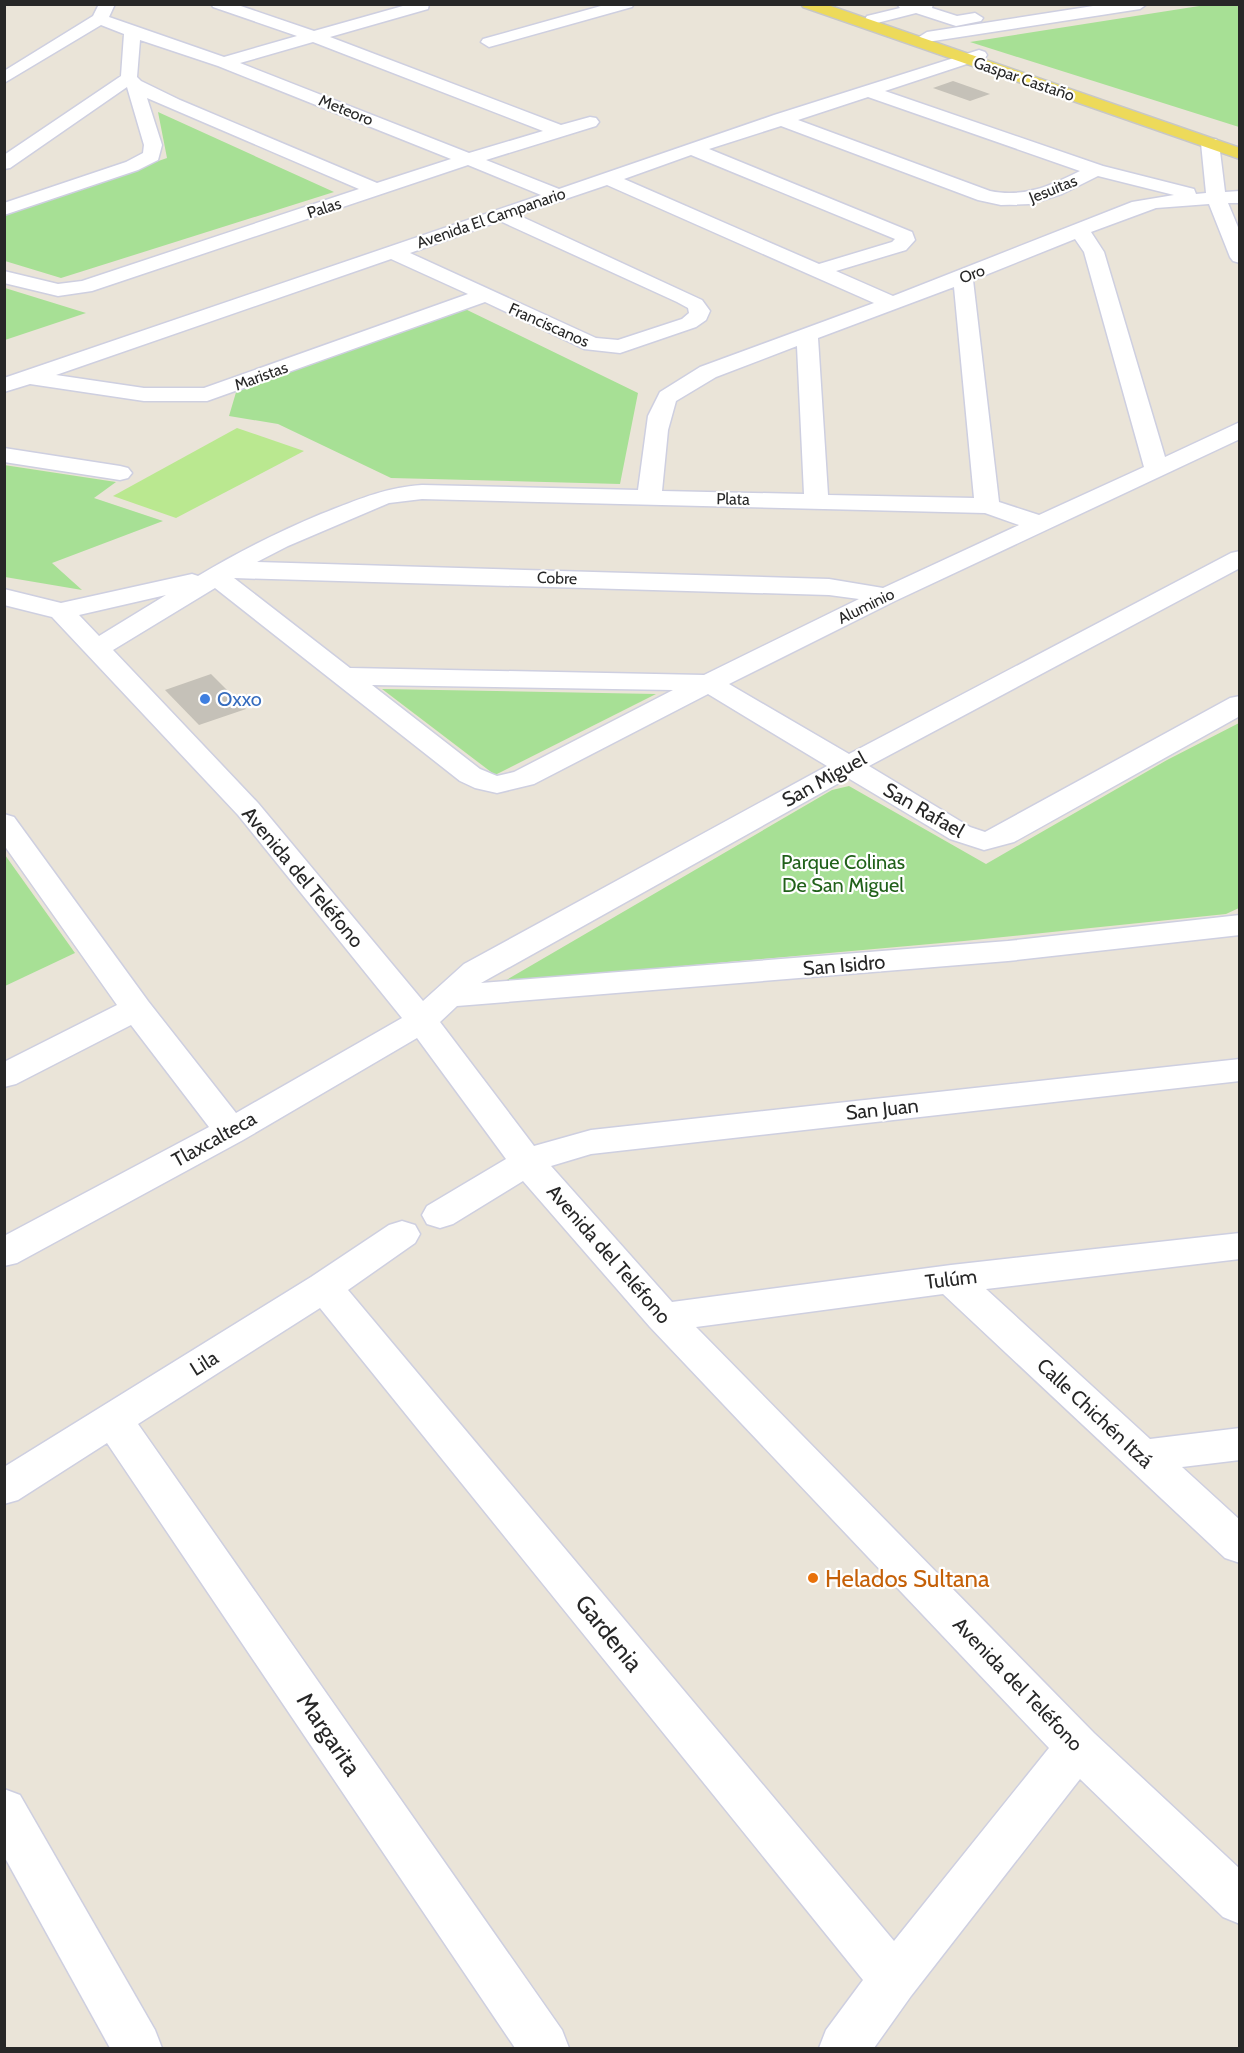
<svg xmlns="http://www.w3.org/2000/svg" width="1244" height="2053" viewBox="0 0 1244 2053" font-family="Cabin,sans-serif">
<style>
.green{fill:#a7e095}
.pitch{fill:#bae890}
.building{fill:#c5c1b8}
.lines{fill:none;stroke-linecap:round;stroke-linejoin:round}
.minor-casing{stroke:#cecfe0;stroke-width:3}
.major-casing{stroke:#c7c7c7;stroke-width:3}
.minor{fill:#fff;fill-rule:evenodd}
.major{fill:#edda5a;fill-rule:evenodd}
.shop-dot{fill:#3f7fe0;stroke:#fff;stroke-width:2}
.food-dot{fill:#e8710a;stroke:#fff;stroke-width:2}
.labels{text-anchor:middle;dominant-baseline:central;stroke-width:4.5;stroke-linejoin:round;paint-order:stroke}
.far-street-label{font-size:16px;fill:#272727;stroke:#fff}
.shop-label{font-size:20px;fill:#366cbe;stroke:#fff;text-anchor:start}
.street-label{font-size:20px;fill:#272727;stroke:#fff}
.park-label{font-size:20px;fill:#21611a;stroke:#fff}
.near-food-label{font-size:24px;fill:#c56008;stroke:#fff;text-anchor:start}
.near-street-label{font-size:24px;fill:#272727;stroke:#fff}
</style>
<rect width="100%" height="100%" fill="#eae4d8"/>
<g class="green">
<polygon points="1212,4 1239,5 1239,127 970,42"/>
<polygon points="158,112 334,192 61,278 5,261 4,215 167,158"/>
<polygon points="5,288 86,313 5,340"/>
<polygon points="463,308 638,393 620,484 391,478 278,424 229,416 237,389"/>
<polygon points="4,465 116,482 94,498 163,521 52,563 82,590 5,577"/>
<polygon points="382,689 656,694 495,775"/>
<polygon points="1239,723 1239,908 1226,914 964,941 503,982 832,790 849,786 986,864 1167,760"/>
<polygon points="5,855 75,953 5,986 4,986"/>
</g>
<polygon class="pitch" points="237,428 304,451 176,518 113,496"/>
<g class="building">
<polygon points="953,81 990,94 970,101 933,88"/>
<polygon points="211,674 246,709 199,725 165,690"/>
</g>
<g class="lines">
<defs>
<g id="minor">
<path d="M99 4H115L109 17 224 57 297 36 213 7 211 4H235L314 31 410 4H429L428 9 330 37 561 125 590 117 596 118 599 122 596 126 486 160 559 189 774 115 979 50 985 52 987 55 985 58 885 91 1103 166 1194 189 1196 194 1206 193 1201 143 1204 139H1216L1219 143 1225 192 1240 191V203H1228L1240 232V263L1233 261 1230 257 1209 204 1156 208 1091 232 1104 252 1165 457 1240 422V439L895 601 729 684 849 754 1231 553 1240 551V568L869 766 970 827 985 832 1230 698 1240 696V716L1014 842 984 850 950 839 848 778 481 983 1008 941 1240 915V935L1008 961 457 1006 440 1022 534 1146 591 1130 1240 1059V1081L591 1154 551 1166 672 1302 951 1265 1240 1233V1259L986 1289 1150 1439 1240 1428V1460L1182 1467 1240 1520V1563L1225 1558 943 1294 696 1327 1094 1733 1240 1869V1924L1223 1917 1080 1779 911 1996 874 2048H819L826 2030 863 1980 320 1308 138 1424 562 2030 569 2048H515L107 1443 18 1500 4 1504V1467L311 1277 389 1225 402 1221 415 1225 420 1234 415 1243 348 1290 894 1941 1049 1748 650 1327 523 1181 453 1224 440 1228 427 1224 422 1215 427 1206 506 1159 417 1038 243 1140 17 1263 4 1266V1236L209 1127 131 1025 16 1084 4 1087V1062L117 1005 4 845V814L14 817 148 1001 236 1113 402 1018 238 815 52 617 4 605V589L61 603 192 574 198 576C238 552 278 532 321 514 357 500 383 488 422 485L638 490 648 416 660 392 700 367 874 303 607 185 518 215 702 300 710 311 706 320 696 327 620 353 584 349 485 302 207 401H144L30 384 4 392V378L541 195 468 165 92 291 58 296 4 283V271L58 284 82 281 359 189 147 98 162 145 158 160 138 170 4 215V203L126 162 143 153 144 145 127 87 10 168 4 169V155L121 76 124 34 101 25 4 83V71L93 16ZM140 40 218 66 451 159 377 183 180 100 141 81 137 77ZM313 42 543 131 469 153 240 63ZM868 97 1080 171C1050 186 1024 198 990 191L798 120ZM781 126 978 200 1001 205 1030 204 1062 194 1098 176 1174 195 1132 202 893 296 836 271 906 250 915 240 912 232 709 149ZM691 155 895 239 892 242 819 264 624 179ZM500 221 677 302 688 308 689 313 682 319 618 340 596 338 410 253ZM1075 239 1084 252 1144 467 1039 515 999 502 973 280ZM391 259 468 294 204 388H144L56 375ZM954 287 974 498 828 495 818 338ZM797 346 804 494 662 491 668 430 676 401 716 377ZM422 499 985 513 1019 525 883 588 829 579 257 562 288 546 389 503ZM234 578 829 595 859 599 704 675 350 668ZM215 588 460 781 475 788 497 793 534 784 708 694 827 766 464 964 423 1001 258 803 113 650ZM166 595 99 636 79 615ZM372 685 673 690 514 772 497 776 480 769Z"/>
<polygon points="608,4 634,4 632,7 489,47 481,42 483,39"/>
<polygon points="897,4 933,4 932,8 957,16 975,13 983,18 981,21 956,26 916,13 873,24 865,19 867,16 900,8"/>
<polygon points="1106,4 1147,4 1140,9 927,42 919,37 927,32"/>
<polygon points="4,448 120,466 128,468 132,473 128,478 120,480 4,462"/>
<polygon points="4,1789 20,1795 155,2030 162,2048 110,2048 4,1856"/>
</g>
<polygon id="major" points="801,4 825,4 1240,148 1240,159 803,7"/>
</defs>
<use href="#minor" class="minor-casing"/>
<use href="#major" class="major-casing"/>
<use href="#minor" class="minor"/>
<use href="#major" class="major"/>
</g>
<circle class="shop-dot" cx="205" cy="699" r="6"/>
<circle class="food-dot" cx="813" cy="1578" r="6"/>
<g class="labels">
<g class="far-street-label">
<text transform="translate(1024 79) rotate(19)">Gaspar Castaño</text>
<text transform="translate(346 110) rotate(22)">Meteoro</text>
<text transform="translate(1053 189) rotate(-22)">Jesuitas</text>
<text transform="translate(324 208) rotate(-18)">Palas</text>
<text transform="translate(491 218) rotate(-19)">Avenida El Campanario</text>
<text transform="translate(972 274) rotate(-21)">Oro</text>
<text transform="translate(549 325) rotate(24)">Franciscanos</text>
<text transform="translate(261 376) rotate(-20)">Maristas</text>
<text transform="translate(733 499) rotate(1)">Plata</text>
<text transform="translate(557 578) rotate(2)">Cobre</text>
<text transform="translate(866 606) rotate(-26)">Aluminio</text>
</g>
<g class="shop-label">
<text x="217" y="699">Oxxo</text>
</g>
<g class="street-label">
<text transform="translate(824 779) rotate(-29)">San Miguel</text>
<text transform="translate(924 810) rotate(30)">San Rafael</text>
<text transform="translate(303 877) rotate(50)">Avenida del Teléfono</text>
<text transform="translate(844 965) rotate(-5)">San Isidro</text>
<text transform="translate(882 1109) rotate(-6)">San Juan</text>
<text transform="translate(214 1139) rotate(-29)">Tlaxcalteca</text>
<text transform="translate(609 1254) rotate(49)">Avenida del Teléfono</text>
<text transform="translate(951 1279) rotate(-7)">Tulúm</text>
<text transform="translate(204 1363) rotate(-32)">Lila</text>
<text transform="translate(1095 1413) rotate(43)">Calle Chichén Itzá</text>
<text transform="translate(1018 1684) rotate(46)">Avenida del Teléfono</text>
</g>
<g class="park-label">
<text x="843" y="862">Parque Colinas<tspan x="843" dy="23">De San Miguel</tspan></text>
</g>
<g class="near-food-label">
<text x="825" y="1578">Helados Sultana</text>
</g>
<g class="near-street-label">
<text transform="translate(609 1633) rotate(51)">Gardenia</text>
<text transform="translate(329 1734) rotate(56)">Margarita</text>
</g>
</g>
<rect width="1244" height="2053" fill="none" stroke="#272727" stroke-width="12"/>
</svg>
